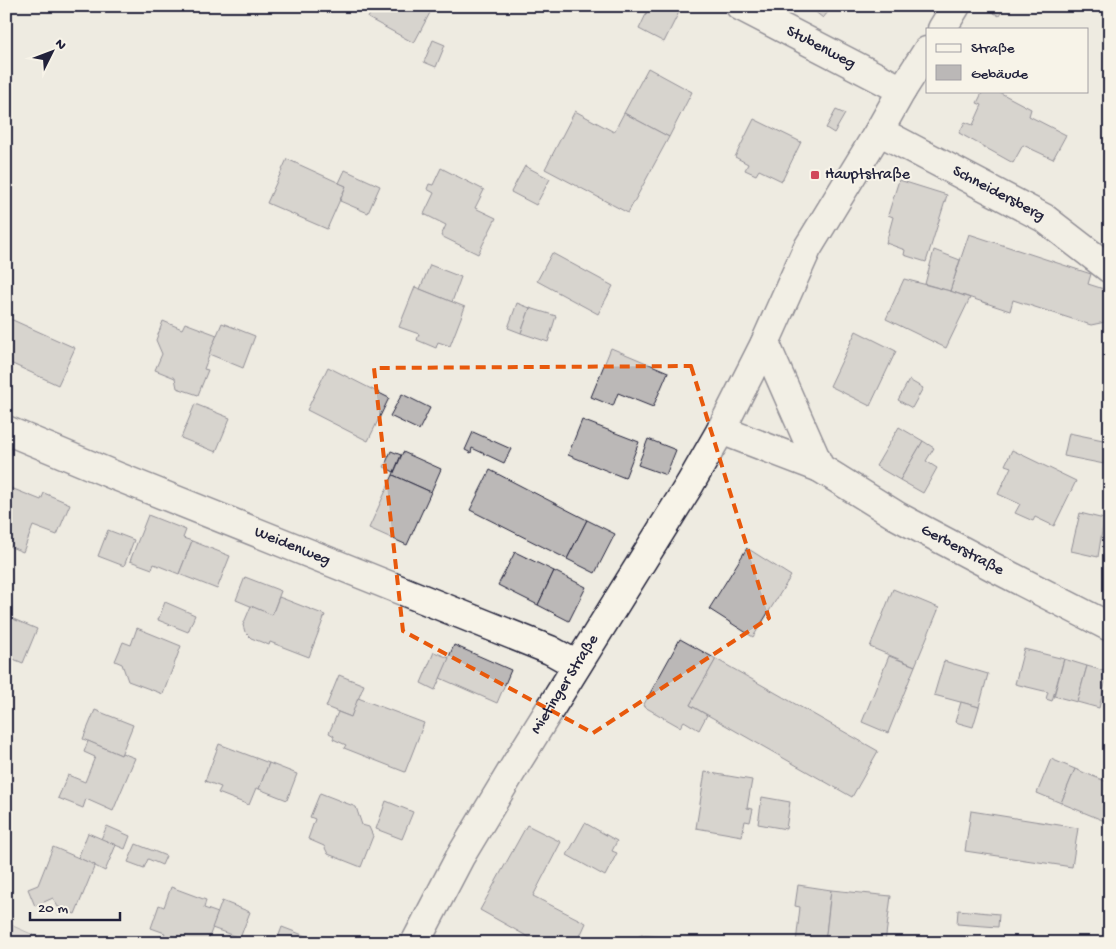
<svg xmlns="http://www.w3.org/2000/svg" width="1116" height="949" viewBox="0 0 1116 949" font-family="'Gochi Hand',sans-serif">
<style>
.green{fill:#d1cdc9;stroke:#7a7882}
.building{fill:#bbb8b7;stroke:#22223b}
.lines{fill:none;stroke-linecap:round;stroke-linejoin:round}
.minor-casing{stroke:#22223b;stroke-width:31}
.major-casing{stroke:#22223b;stroke-width:31}
.minor{stroke:#f7f3e8;stroke-width:28}
.major{stroke:#f7f3e8;stroke-width:28}
.marked{fill:none;stroke:#e8590c;stroke-width:4;stroke-dasharray:10 6;stroke-linejoin:round}
.poi-dot{fill:#d1495b;stroke:#f7f3e8;stroke-width:2}
.labels{text-anchor:middle;dominant-baseline:central;stroke-width:4;stroke-linejoin:round;paint-order:stroke}
.street-label{font-size:16px;fill:#22223b;stroke:#f7f3e8}
.poi-label{font-size:16px;fill:#22223b;stroke:#f7f3e8;text-anchor:start}
</style>
<rect width="100%" height="100%" fill="#eeebe1"/>
<filter id="ink" filterUnits="userSpaceOnUse"><feTurbulence type="fractalNoise" baseFrequency=".02" numOctaves="2"/><feDisplacementMap in="SourceGraphic" scale="10" xChannelSelector="R" yChannelSelector="G"/><feConvolveMatrix kernelMatrix="1 2 1 2 8 2 1 2 1" color-interpolation-filters="sRGB"/></filter>
<g filter="url(#ink)">
<polygon class="green" points="6,923 52,943 6,943"/>
<g class="building">
<polygon points="374,6 431,6 433,7 414,43 368,18"/>
<polygon points="650,6 678,6 681,8 664,42 639,29"/>
<polygon points="808,6 833,6 823,18"/>
<polygon points="994,6 1005,6 999,16 991,11"/>
<polygon points="433,40 445,45 436,67 424,62"/>
<polygon points="648,68 692,92 669,137 624,113"/>
<polygon points="983,91 997,91 1031,109 1029,116 1066,135 1053,159 1023,145 1013,163 959,133 965,122 973,125 982,105 977,103"/>
<polygon points="836,110 845,114 834,133 826,128"/>
<polygon points="575,111 614,132 624,113 669,137 628,213 545,169"/>
<polygon points="754,119 801,142 782,181 759,170 756,175 745,170 748,164 735,157"/>
<polygon points="287,159 346,186 327,229 267,203"/>
<polygon points="525,166 550,179 536,205 511,192"/>
<polygon points="441,168 484,190 475,208 496,218 478,254 441,236 446,225 424,214 434,193 427,189 429,184 433,185"/>
<polygon points="345,170 380,186 368,213 340,201 346,186 339,183"/>
<polygon points="899,180 947,195 926,262 904,255 905,250 886,243 893,217 888,215"/>
<polygon points="969,234 1091,274 1088,284 1110,291 1110,321 1091,325 1013,300 1010,311 950,291"/>
<polygon points="934,250 960,260 950,291 925,284"/>
<polygon points="552,253 613,286 598,314 537,281"/>
<polygon points="430,265 461,277 452,302 420,289"/>
<polygon points="904,279 950,291 970,298 946,348 886,319"/>
<polygon points="415,287 465,307 450,346 438,342 436,348 417,340 419,334 399,327"/>
<polygon points="517,303 530,308 521,333 508,328"/>
<polygon points="530,308 556,316 548,342 521,333"/>
<polygon points="6,317 75,348 58,385 6,361"/>
<polygon points="163,321 182,329 185,323 217,335 204,369 208,370 198,395 177,388 175,378 155,370 162,354 156,340"/>
<polygon points="222,323 255,336 243,368 209,354"/>
<polygon points="856,331 896,351 870,406 830,386"/>
<polygon points="611,348 668,372 653,407 618,393 613,406 591,397"/>
<polygon points="328,367 389,398 368,441 307,410"/>
<polygon points="909,380 923,388 912,408 898,400"/>
<polygon points="402,394 430,408 419,430 390,416"/>
<polygon points="195,404 230,418 216,452 181,438"/>
<polygon points="582,420 639,442 625,478 568,455"/>
<polygon points="899,427 923,441 900,480 876,466"/>
<polygon points="473,432 511,449 504,463 472,448 471,453 465,450"/>
<polygon points="1069,433 1108,441 1104,464 1064,456"/>
<polygon points="648,439 676,450 666,475 638,465"/>
<polygon points="923,441 934,448 926,461 937,468 923,493 900,480"/>
<polygon points="1012,450 1076,481 1054,526 1035,517 1033,521 1015,513 1020,504 998,494 1011,467 1005,465"/>
<polygon points="391,451 401,455 394,472 384,467"/>
<polygon points="403,452 441,469 431,492 393,475"/>
<polygon points="490,470 587,520 567,559 470,510"/>
<polygon points="393,475 431,492 407,545 369,528"/>
<polygon points="6,486 41,500 44,493 70,504 57,535 33,526 23,552 6,545"/>
<polygon points="1080,513 1104,519 1098,557 1071,551"/>
<polygon points="148,515 186,530 183,538 192,541 179,574 154,564 152,569 130,561"/>
<polygon points="587,520 615,534 595,573 567,559"/>
<polygon points="108,530 134,540 124,566 98,556"/>
<polygon points="192,541 230,556 217,589 179,574"/>
<polygon points="747,548 791,576 753,637 709,609"/>
<polygon points="515,552 554,571 538,605 498,585"/>
<polygon points="554,571 586,587 569,621 538,605"/>
<polygon points="245,577 281,591 272,615 236,600"/>
<polygon points="893,589 939,608 915,666 870,647"/>
<polygon points="279,597 325,615 309,657 270,642 269,645 251,638 245,632 243,625 251,606 272,615"/>
<polygon points="165,602 195,615 188,632 158,620"/>
<polygon points="6,616 37,629 23,663 6,656"/>
<polygon points="137,628 181,646 163,694 128,681 122,664 115,661 123,642 131,645"/>
<polygon points="680,639 716,659 690,705 707,715 699,730 684,721 680,727 643,706"/>
<polygon points="454,645 511,670 497,703 440,678"/>
<polygon points="1024,649 1064,659 1052,701 1046,699 1048,692 1015,684"/>
<polygon points="434,652 449,658 435,690 421,683"/>
<polygon points="889,656 915,666 888,733 862,722"/>
<polygon points="716,659 878,751 852,797 690,705"/>
<polygon points="1064,659 1087,666 1077,702 1054,696"/>
<polygon points="944,661 988,674 979,707 934,695"/>
<polygon points="1087,666 1108,672 1099,708 1077,702"/>
<polygon points="339,675 364,685 351,717 326,707"/>
<polygon points="358,698 424,723 405,772 344,748 346,745 333,739 334,736 329,733 338,712 351,717"/>
<polygon points="961,702 979,707 973,727 955,722"/>
<polygon points="95,710 133,725 121,755 83,739"/>
<polygon points="88,741 121,755 122,753 135,758 113,811 86,799 83,808 58,798 68,775 85,782 95,757 84,752"/>
<polygon points="219,744 269,763 259,789 256,788 249,805 218,793 221,787 205,781"/>
<polygon points="1051,759 1075,769 1061,803 1037,793"/>
<polygon points="269,763 297,774 287,800 259,789"/>
<polygon points="1075,769 1110,783 1110,791 1108,795 1110,796 1110,816 1107,822 1061,803"/>
<polygon points="705,772 752,780 747,808 753,809 750,822 745,821 742,836 696,828"/>
<polygon points="320,793 356,807 362,825 369,827 373,836 361,867 328,854 324,846 308,839 315,819 310,817"/>
<polygon points="762,797 790,802 786,829 758,824"/>
<polygon points="386,801 413,812 402,839 376,829"/>
<polygon points="971,811 1078,828 1072,867 965,851"/>
<polygon points="585,823 617,841 612,851 617,853 605,876 567,855"/>
<polygon points="527,825 561,842 533,896 586,923 577,943 539,943 480,910"/>
<polygon points="107,826 130,836 125,849 101,839"/>
<polygon points="88,833 116,845 105,871 95,866 95,865 78,858"/>
<polygon points="136,844 166,856 162,865 148,859 144,868 128,862"/>
<polygon points="53,847 95,865 75,914 58,907 53,898 35,906 28,889 38,885"/>
<polygon points="798,885 831,890 825,943 796,943 800,907 795,906"/>
<polygon points="171,887 206,900 204,908 218,913 207,943 171,943 162,939 165,933 151,928 159,905 164,907"/>
<polygon points="831,890 891,896 885,943 825,943"/>
<polygon points="222,901 250,912 240,938 212,928"/>
<polygon points="958,910 999,914 998,927 957,924"/>
<polygon points="282,927 316,940 315,943 276,943"/>
<polygon points="640,935 711,941 711,943 639,943"/>
<polygon points="968,938 1022,942 1022,943 967,943"/>
</g>
<g class="lines">
<defs>
<g id="minor">
<path id="s1" d="M740 6 902 90"/>
<path id="s2" d="M879 131 1044 218 1110 269"/>
<path id="s3" d="M765 343 820 468 897 516 995 568 1110 627"/>
<path id="s4" d="M6 430 116 476 550 650 577 665"/>
<polyline points="721,430 820,468"/>
</g>
<g id="major">
<polyline points="942,29 956,6"/>
<path id="s5" d="M415 943 460 857 519 759 690 484 721 430 765 343 807 249 879 131 902 90 927 51"/>
</g>
</defs>
<use href="#minor" class="minor-casing"/>
<use href="#major" class="major-casing"/>
<use href="#minor" class="minor"/>
<use href="#major" class="major"/>
</g>
</g>
<path d="M0 0H1116V949H0ZM691 366 769 618 593 733 403 631 374 368Z" fill="#eeebe1" fill-opacity=".55" fill-rule="evenodd"/>
<path class="marked" d="M691 366 769 618 593 733 403 631 374 368Z"/>
<rect class="poi-dot" x="810" y="170" width="10" height="10" rx="2.5"/>
<g class="labels">
<g class="street-label">
<text stroke="none"><textPath href="#s1" startOffset="91">Stubenweg</textPath></text>
<text stroke="none"><textPath href="#s2" startOffset="135">Schneidersberg</textPath></text>
<text stroke="none"><textPath href="#s4" startOffset="309">Weidenweg</textPath></text>
<text stroke="none"><textPath href="#s3" startOffset="301">Gerberstraße</textPath></text>
<text stroke="none"><textPath href="#s5" startOffset="299">Mietinger Straße</textPath></text>
</g>
<g class="poi-label">
<text x="825" y="175">Hauptstraße</text>
</g>
</g>
<rect width="1116" height="949" fill="none" stroke="#f7f3e8" stroke-width="25"/>
<rect x="12" y="12" width="1091" height="924" fill="none" stroke="#22223b" stroke-width="2" filter="url(#ink)"/>
<rect x="926" y="28" width="162" height="65" fill="#f7f3e8" stroke="#a29fa3"/>
<rect x="936" y="44" width="25" height="8" fill="#f7f3e8" stroke="#a29fa3"/>
<text x="971" y="52" font-size="15" fill="#22223b">Straße</text>
<rect x="936" y="65" width="25" height="15" fill="#bbb8b7" stroke="#a29fa3"/>
<text x="971" y="78" font-size="15" fill="#22223b">Gebäude</text>
<g transform="translate(52 52) rotate(48)" stroke="#f7f3e8" stroke-width="4" paint-order="stroke">
<path d="M0-4L9 19L0 12L-9 19Z" fill="#22223b"/>
<text y="-8" font-size="14" font-weight="bold" text-anchor="middle" fill="#22223b">N</text>
</g>
<path d="M30 912v8h90v-8" fill="none" stroke="#22223b" stroke-width="2.5"/>
<text x="38" y="912" font-size="15" fill="#22223b" stroke="#f7f3e8" stroke-width="4" paint-order="stroke">20 m</text>
</svg>
